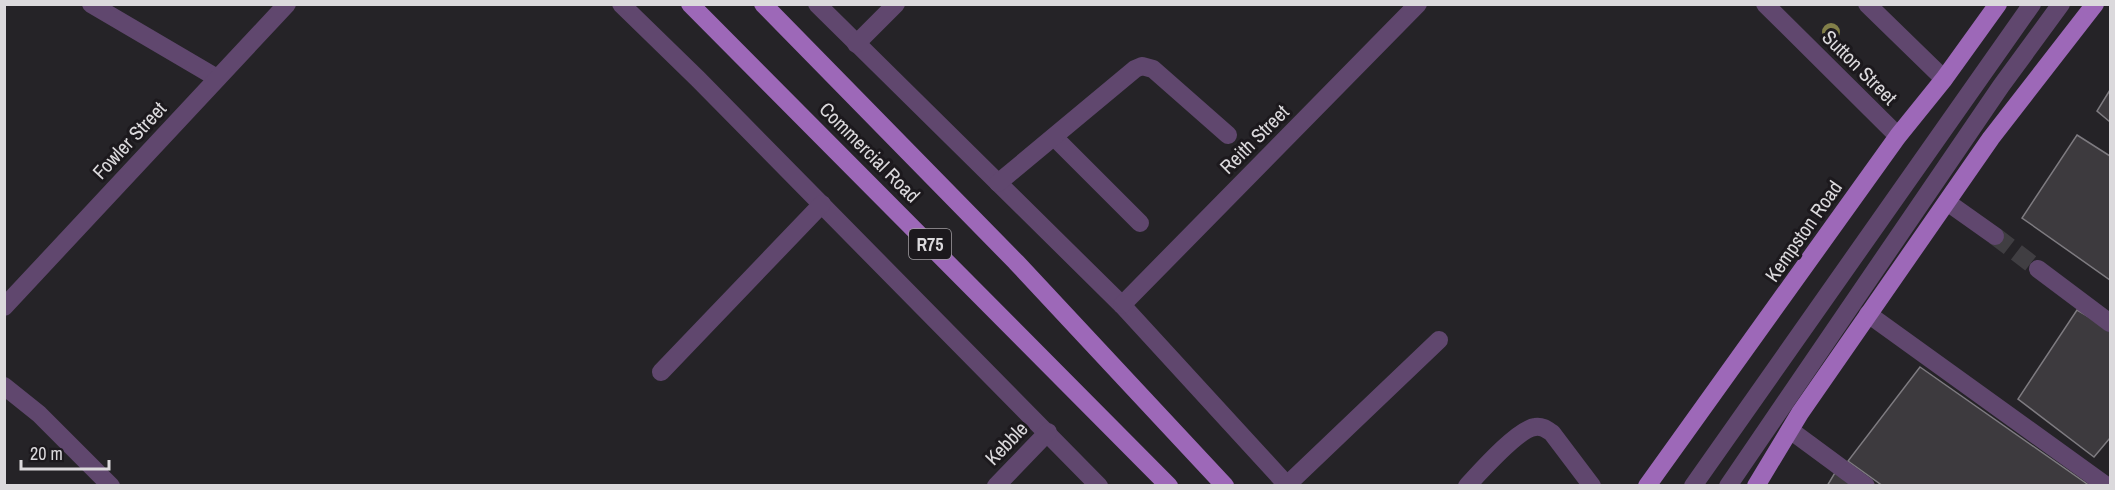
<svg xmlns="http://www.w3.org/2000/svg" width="2115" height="490" viewBox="0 0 2115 490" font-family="'Archivo Narrow',sans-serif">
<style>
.building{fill:#3d3a3e;stroke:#7e7b80;stroke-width:1.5}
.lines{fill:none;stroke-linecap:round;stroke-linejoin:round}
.minor-tunnel{stroke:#403e42;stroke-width:18;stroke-dasharray:18 9;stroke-linecap:butt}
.minor{stroke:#60476e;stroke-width:18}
.major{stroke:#9d68b8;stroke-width:18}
.tree{fill:#827f49}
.labels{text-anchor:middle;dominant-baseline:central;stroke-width:6;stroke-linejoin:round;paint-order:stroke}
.shield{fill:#1c191d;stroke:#a29fa3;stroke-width:1.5}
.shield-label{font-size:18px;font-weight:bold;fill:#dbd9dc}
.street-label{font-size:20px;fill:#dbd9dc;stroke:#1c191d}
</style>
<rect width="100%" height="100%" fill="#252327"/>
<g class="building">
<polygon points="2110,90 2110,122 2097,111"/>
<polygon points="2077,135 2110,156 2110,280 2022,218"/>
<polygon points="2077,310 2110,329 2110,438 2094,457 2018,399"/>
<polygon points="1920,367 2090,486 1883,486 1848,461"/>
<polygon points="1836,471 1855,486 1827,486"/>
</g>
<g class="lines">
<polyline class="minor-tunnel" points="1995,236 2038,269"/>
<g class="minor">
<polyline points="91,4 217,78"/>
<polyline points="621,4 698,79 1099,486"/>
<polyline points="817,4 1122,305 1288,486"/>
<polyline points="1765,4 1898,136"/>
<polyline points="1867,4 1944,79"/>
<polyline points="856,44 896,4"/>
<polyline points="1054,137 1140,223"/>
<polyline points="998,183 1135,69 1142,66 1153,69 1228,135"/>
<polyline points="1947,202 1995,236"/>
<polyline points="2038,269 2110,323"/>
<polyline points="1122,305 1418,4"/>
<polyline points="4,307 287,4"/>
<polyline points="1868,314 2104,484"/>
<polyline points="661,372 822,204"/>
<polyline points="4,386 39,414 111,486"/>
<polyline points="1790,430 1866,486"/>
<polyline points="1287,485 1439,340"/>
<polyline points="996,486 1048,432"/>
<path d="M1467 486C1480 472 1518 429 1535 427 1542 426 1546 429 1552 433L1592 486"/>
<polyline points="1693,486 2032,4"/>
<polyline points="1728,486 2001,86 2061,4"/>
</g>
<g class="major">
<polyline points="690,4 1169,486"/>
<polyline points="763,4 1016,262 1225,486"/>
<polyline points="1647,486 1898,136 1944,79 1998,4"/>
<polyline points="1756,486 1800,413 1991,138 2095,4"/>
</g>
</g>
<circle class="tree" cx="1831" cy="32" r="9"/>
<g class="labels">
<rect class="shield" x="909" y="229" width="42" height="30" rx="4.5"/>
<g class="shield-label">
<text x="930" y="244">R75</text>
</g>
<g class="street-label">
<text transform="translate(1860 67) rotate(45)">Sutton Street</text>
<text transform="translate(1254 139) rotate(-45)">Reith Street</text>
<text transform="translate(129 140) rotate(-47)">Fowler Street</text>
<text transform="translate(870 152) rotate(45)">Commercial Road</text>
<text transform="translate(1803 231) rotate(-55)">Kempston Road</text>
<text transform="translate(1006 443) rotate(-46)">Kebble</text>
</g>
</g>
<rect width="2115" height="490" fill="none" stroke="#dbd9dc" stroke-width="12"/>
<path d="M21 460v9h88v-9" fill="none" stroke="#dbd9dc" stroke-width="3"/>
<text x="30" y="460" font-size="18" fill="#dbd9dc" stroke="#1c191d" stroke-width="4.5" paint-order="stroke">20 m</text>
</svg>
